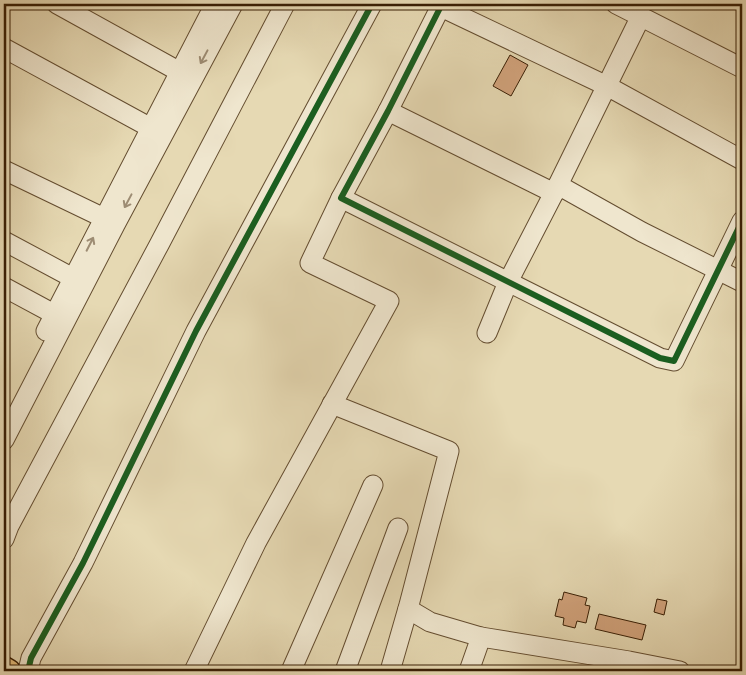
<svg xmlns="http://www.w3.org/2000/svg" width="746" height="675" viewBox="0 0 746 675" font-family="'Sorts Mill Goudy',serif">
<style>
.building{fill:#d1a27b;stroke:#381e04}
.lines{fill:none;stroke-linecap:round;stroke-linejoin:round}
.minor-casing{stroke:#644d30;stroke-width:21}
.major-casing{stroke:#381e04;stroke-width:25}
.minor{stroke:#efe6ce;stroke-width:19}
.major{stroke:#e3bc7a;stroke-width:22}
.cycleway-casing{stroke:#efe6ce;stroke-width:9}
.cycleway{stroke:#1b5e20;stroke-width:6}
.oneway{stroke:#9d8c73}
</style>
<rect width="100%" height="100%" fill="#e6d9b3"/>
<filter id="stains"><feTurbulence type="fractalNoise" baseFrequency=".004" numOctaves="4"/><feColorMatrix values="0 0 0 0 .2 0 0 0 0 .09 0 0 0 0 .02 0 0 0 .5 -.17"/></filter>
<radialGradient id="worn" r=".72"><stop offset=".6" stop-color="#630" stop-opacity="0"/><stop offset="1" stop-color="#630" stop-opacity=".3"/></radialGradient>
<g class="building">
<polygon points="510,55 528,65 511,96 493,86"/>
<polygon points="564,592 587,598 585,605 590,606 586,623 577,621 575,628 563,625 564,618 555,616 559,599 562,600"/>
<polygon points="657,599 667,601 664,615 654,612"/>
<polygon points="599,614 646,625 642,640 595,629"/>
</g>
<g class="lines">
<defs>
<g id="minor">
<polyline points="57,4 180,72"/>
<polyline points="442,4 388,111 341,198 660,358 674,361 742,221"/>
<polyline points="616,4 742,68"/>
<polyline points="441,7 607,86 742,160"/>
<polyline points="641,16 558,185 642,232 742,282"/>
<polyline points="4,48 151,128"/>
<polyline points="388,111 554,193"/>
<polyline points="4,170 104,218"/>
<polyline points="4,241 73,278"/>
<polyline points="4,287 54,314"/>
<polyline points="46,331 215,4"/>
<polyline points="487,333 508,282 558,185"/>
<polyline points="332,404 449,451 409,605 390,671"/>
<polyline points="4,440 115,225 233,4"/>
<polyline points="4,539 9,526 160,243 285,4"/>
<polyline points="408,609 430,622 481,637 469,671"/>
<polyline points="481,637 629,661 680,671"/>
<polyline points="28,671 31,658 83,563 196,331 372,4"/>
<polyline points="194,671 256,543 389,301 310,263 341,198"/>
<polyline points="291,671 373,485"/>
<polyline points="345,671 398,528"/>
</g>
<polyline id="major" points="4,668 9,671"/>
</defs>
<use href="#minor" class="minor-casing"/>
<use href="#major" class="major-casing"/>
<use href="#minor" class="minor"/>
<use href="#major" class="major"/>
<defs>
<g id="cycleway">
<polyline points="442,4 388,111 341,198 660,358 674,361 742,221"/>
<polyline points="28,671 31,658 83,563 196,331 372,4"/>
</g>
</defs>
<use href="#cycleway" class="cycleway-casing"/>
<use href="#cycleway" class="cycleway"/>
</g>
<defs><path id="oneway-shaft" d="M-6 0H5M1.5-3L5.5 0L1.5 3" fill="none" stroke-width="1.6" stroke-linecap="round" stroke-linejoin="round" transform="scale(1.25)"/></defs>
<g class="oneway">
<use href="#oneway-shaft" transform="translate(204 57) rotate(118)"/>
<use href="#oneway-shaft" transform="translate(128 201) rotate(118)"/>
<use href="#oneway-shaft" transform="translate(90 244) rotate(-63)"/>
</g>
<rect width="746" height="675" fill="none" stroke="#e6d9b3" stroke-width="20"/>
<rect x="5" y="5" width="736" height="665" fill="none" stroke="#381e04" stroke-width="2.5"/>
<rect x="10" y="10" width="726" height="655" fill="none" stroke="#381e04"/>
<rect width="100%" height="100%" filter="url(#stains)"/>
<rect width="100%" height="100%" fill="url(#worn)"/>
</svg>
